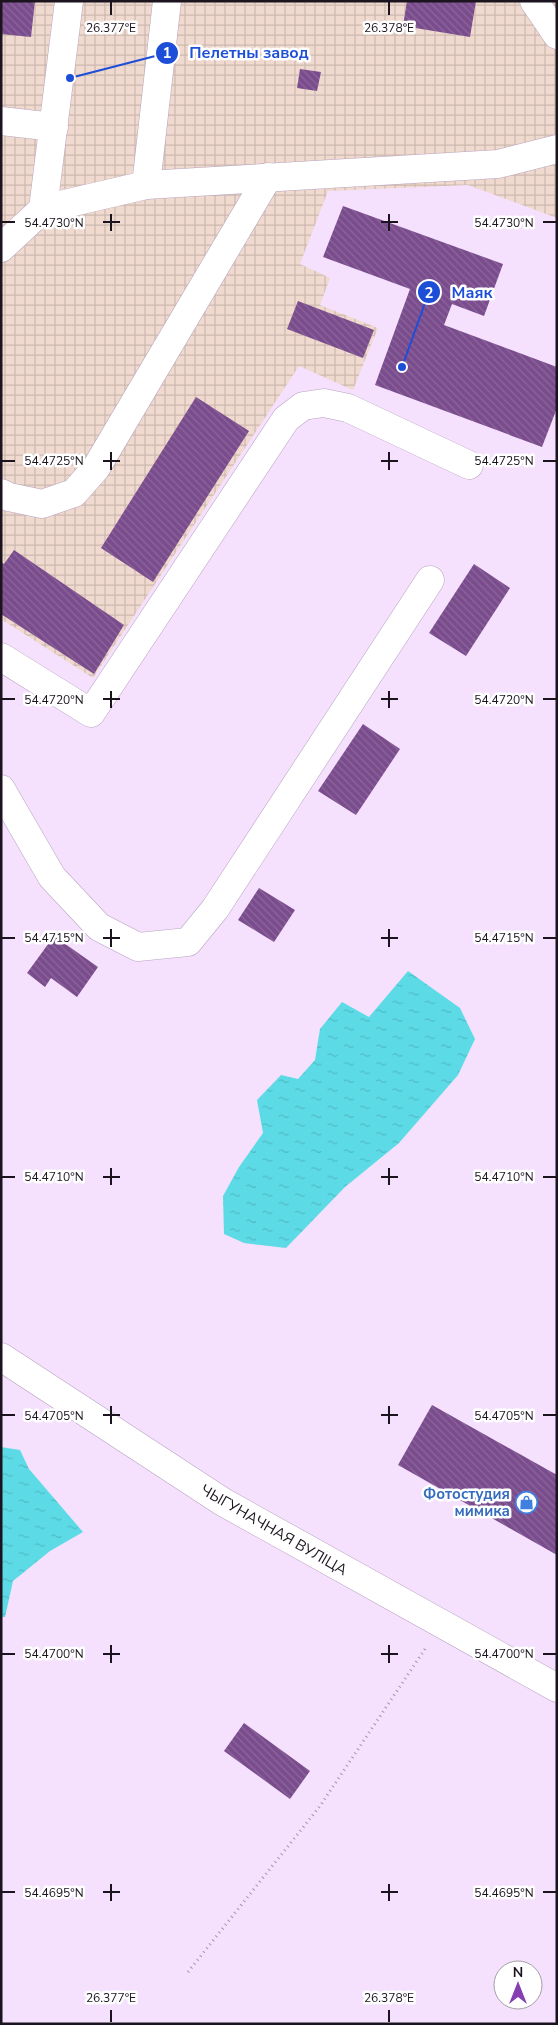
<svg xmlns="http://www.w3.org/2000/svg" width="558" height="2025" viewBox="0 0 558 2025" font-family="'Nunito Sans',sans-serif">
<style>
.industrial{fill:url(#industrial-grid)}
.water{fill:url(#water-ripples)}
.building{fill:url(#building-back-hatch)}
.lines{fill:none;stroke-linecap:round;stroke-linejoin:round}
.minor-casing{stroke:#b8a4c0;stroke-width:29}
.path{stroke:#a595ab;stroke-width:3;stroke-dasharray:1 4;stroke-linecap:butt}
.minor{stroke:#fff;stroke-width:28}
.ticks{fill:none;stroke:#1b141e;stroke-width:2}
.labels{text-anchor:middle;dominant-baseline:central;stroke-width:5;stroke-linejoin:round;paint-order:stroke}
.shop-label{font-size:15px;font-weight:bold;fill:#366cbe;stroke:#fff;text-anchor:end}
.street-label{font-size:15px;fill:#1b141e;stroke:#fff}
.ticks-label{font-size:12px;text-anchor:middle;fill:#1b141e;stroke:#fff;stroke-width:5;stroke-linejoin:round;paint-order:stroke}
.leader{fill:none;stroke:#1d4ed8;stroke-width:2}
.callout-dot{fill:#1d4ed8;stroke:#fff;stroke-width:2}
.mark-label{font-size:15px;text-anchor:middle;font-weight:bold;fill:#fff}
.callout-label{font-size:16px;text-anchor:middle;font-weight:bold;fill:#1d4ed8;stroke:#fff;stroke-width:5;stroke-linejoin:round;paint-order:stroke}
</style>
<defs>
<pattern id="industrial-grid" width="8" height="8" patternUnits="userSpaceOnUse" patternTransform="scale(1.25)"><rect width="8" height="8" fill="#f0d9ce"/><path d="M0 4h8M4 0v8" fill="none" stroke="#cdb9b0"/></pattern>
<pattern id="water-ripples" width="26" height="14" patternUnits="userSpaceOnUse" patternTransform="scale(1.25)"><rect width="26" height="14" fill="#5cdbe6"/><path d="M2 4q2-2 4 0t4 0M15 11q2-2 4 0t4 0" fill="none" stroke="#4fbbc5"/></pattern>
<pattern id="building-back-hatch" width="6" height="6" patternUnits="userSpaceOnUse" patternTransform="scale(1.25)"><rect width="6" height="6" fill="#7a4c8d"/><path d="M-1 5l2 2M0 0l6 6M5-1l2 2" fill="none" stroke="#8a6799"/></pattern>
</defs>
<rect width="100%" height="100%" fill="#f5e0fd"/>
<polygon class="industrial" points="1,1 557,1 557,218 468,185 328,191 300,264 330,278 320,305 378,328 353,390 299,366 93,678 1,619"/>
<g class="water">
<polygon points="408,971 460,1008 475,1039 458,1075 399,1143 345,1187 286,1248 244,1243 224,1234 223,1196 239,1167 263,1133 257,1100 281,1075 298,1079 315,1060 320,1029 342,1002 369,1017"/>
<polygon points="1,1447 20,1450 29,1469 83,1532 50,1551 13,1581 5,1617 1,1617"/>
</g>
<g class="building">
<polygon points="1,1 35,1 31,37 1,34"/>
<polygon points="407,1 476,1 470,37 403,26"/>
<polygon points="300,69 321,72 317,91 297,88"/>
<polygon points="343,206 503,264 484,316 452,304 444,325 557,367 557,408 542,447 375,385 410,289 323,257"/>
<polygon points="298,301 374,330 363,358 287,329"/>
<polygon points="196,397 249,431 153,582 101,548"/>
<polygon points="14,550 124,625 94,674 1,614 1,562 4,564"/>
<polygon points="474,564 510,588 466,656 429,633"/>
<polygon points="363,724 400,749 356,815 318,791"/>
<polygon points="259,888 295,910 274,942 238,920"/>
<polygon points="54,936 98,967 77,997 51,978 45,987 27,973"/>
<polygon points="432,1405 557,1475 557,1555 398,1465"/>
<polygon points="244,1723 310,1771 290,1799 224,1751"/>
</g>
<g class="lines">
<defs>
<g id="minor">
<polyline points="534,1 557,35"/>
<polyline points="1,121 54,127"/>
<polyline points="146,185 167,1"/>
<polyline points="43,209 69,1"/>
<polyline points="1,248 43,209 146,185 498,164 557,149"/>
<polyline points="1,493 9,497 42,504 74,493 96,468 268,177"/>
<polyline points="1,657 91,713 286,419 303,406 324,403 348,408 469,465"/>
<polyline points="1,789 52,877 99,927 138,947 188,942 215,909 430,580"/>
<polyline points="1,1357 223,1502 557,1688"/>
</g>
</defs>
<use href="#minor" class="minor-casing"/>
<polyline class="path" points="188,1972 320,1806 427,1646"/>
<use href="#minor" class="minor"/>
</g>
<path class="ticks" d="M111 2V15M389 2V15M111 214V231M389 214V231M2 222H15M103 222H120M381 222H398M543 222H556M111 452V470M389 452V470M2 461H15M103 461H120M381 461H398M543 461H556M111 691V708M389 691V708M2 699H15M103 699H120M381 699H398M543 699H556M111 929V947M389 929V947M2 938H15M103 938H120M381 938H398M543 938H556M111 1168V1185M389 1168V1185M2 1177H15M103 1177H120M381 1177H398M543 1177H556M111 1406V1424M389 1406V1424M2 1415H15M103 1415H120M381 1415H398M543 1415H556M111 1645V1663M389 1645V1663M2 1654H15M103 1654H120M381 1654H398M543 1654H556M111 1884V1901M389 1884V1901M2 1892H15M103 1892H120M381 1892H398M543 1892H556M111 2010V2022M389 2010V2022"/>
<defs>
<symbol id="shop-ring" viewBox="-11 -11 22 22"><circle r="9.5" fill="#fff" stroke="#3f7fe0" stroke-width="1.5"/><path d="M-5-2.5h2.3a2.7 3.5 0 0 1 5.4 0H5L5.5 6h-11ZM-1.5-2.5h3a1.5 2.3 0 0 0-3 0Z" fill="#3f7fe0"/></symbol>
</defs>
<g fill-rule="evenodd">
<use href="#shop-ring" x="514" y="1490" width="25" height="25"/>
</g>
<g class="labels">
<g class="shop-label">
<text x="510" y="1494">Фотостудия<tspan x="510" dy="17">мимика</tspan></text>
</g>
<g class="street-label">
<text transform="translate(274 1530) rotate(30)">ЧЫГУНАЧНАЯ ВУЛІЦА</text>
</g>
</g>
<g class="ticks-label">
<text x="111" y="32">26.377°E</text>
<text x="389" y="32">26.378°E</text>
<text x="54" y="227">54.4730°N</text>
<text x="504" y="227">54.4730°N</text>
<text x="54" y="465">54.4725°N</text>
<text x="504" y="465">54.4725°N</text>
<text x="54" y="704">54.4720°N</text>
<text x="504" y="704">54.4720°N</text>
<text x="54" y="942">54.4715°N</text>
<text x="504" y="942">54.4715°N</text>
<text x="54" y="1181">54.4710°N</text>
<text x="504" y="1181">54.4710°N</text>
<text x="54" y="1420">54.4705°N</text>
<text x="504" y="1420">54.4705°N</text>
<text x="54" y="1658">54.4700°N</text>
<text x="504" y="1658">54.4700°N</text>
<text x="54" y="1897">54.4695°N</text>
<text x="504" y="1897">54.4695°N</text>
<text x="111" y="2002">26.377°E</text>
<text x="389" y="2002">26.378°E</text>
</g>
<path class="leader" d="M70 78L167 53M402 367L429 292"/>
<g class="callout-dot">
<circle cx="70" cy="78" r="5"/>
<circle cx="402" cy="367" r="5"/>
<circle cx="167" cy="53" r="12"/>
<circle cx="429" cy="292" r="12"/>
</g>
<g class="mark-label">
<text x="167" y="58">1</text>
<text x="429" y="298">2</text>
</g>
<g class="callout-label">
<text x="249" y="58">Пелетны завод</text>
<text x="472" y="298">Маяк</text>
</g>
<rect width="558" height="2025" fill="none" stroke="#1b141e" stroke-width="5"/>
<g transform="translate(518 1985)"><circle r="24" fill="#ffffff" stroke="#a4a1a5"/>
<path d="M0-4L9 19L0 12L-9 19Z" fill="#863fb2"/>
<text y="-8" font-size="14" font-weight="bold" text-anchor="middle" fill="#1b141e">N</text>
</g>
</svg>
